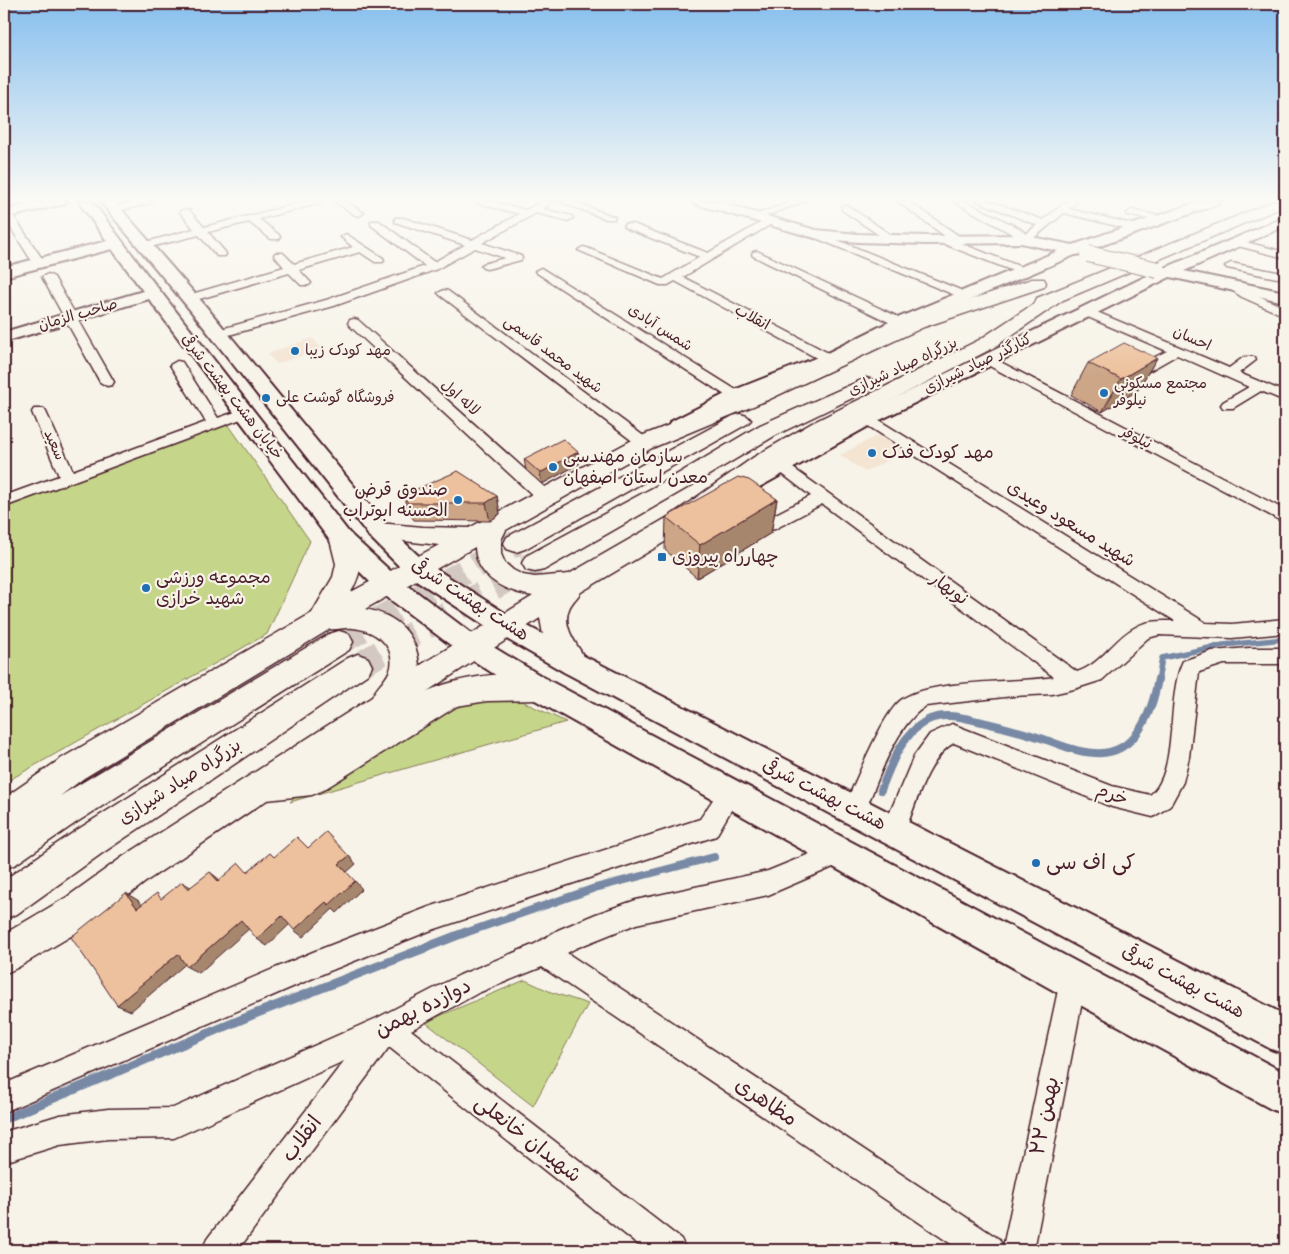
<svg xmlns="http://www.w3.org/2000/svg" width="1289" height="1254" viewBox="0 0 1289 1254" font-family="Mynerve,'Playpen Sans Arabic',sans-serif">
<style>
.built{fill:#f4e4d2}
.green{fill:#c5d68a;stroke:#887a5a}
.lines{fill:none;stroke-linecap:round;stroke-linejoin:round}
.stream-far2{stroke:#7889a5;stroke-width:5.5}
.stream-far1{stroke:#7889a5;stroke-width:8}
.stream{stroke:#7889a5;stroke-width:9}
.highway-tunnel{stroke:#d4c9c2;stroke-width:26;stroke-dasharray:26 13;stroke-linecap:butt}
.street-casing{stroke:#4a1f2b;stroke-width:3}
.secondary-casing{stroke:#4a1f2b;stroke-width:4}
.highway-casing{stroke:#4a1f2b;stroke-width:3}
.street{fill:#f7f3e8;fill-rule:evenodd}
.secondary{fill:#f7f3e8;fill-rule:evenodd}
.highway{fill:#f7f3e8;fill-rule:evenodd}
.secondary-bridge-casing{stroke:#4a1f2b;stroke-width:18;stroke-linecap:butt}
.secondary-bridge{stroke:#f7f3e8;stroke-width:16}
.wall{fill:#cca687;stroke:#4a1f2b}
.shaded-wall{fill:#a6876e;stroke:#4a1f2b}
.building{fill:#edc19d;stroke:#4a1f2b}
.poi-dot{fill:#1f6fb2;stroke:#f7f3e8;stroke-width:2}
.labels{text-anchor:middle;dominant-baseline:central;stroke-width:4.5;stroke-linejoin:round;paint-order:stroke}
.far-street-label{font-size:15px;fill:#4a1f2b;stroke:#f7f3e8}
.far-poi-label{font-size:15px;fill:#4a1f2b;stroke:#f7f3e8;text-anchor:start}
.poi-label{font-size:18px;fill:#4a1f2b;stroke:#f7f3e8;text-anchor:start}
.street-label{font-size:18px;fill:#4a1f2b;stroke:#f7f3e8}
.near-poi-label{font-size:21px;fill:#4a1f2b;stroke:#f7f3e8;text-anchor:start}
.near-street-label{font-size:21px;fill:#4a1f2b;stroke:#f7f3e8}
</style>
<rect width="100%" height="100%" fill="#f7f3e8"/>
<filter id="ink" filterUnits="userSpaceOnUse"><feTurbulence type="fractalNoise" baseFrequency=".02" numOctaves="2"/><feDisplacementMap in="SourceGraphic" scale="10" xChannelSelector="R" yChannelSelector="G"/><feConvolveMatrix kernelMatrix="1 2 1 2 8 2 1 2 1" color-interpolation-filters="sRGB"/></filter>
<g filter="url(#ink)">
<g class="built">
<polygon points="312,338 322,348 277,364 267,354"/>
<polygon points="878,435 903,452 865,472 840,455"/>
</g>
<g class="green">
<polygon points="228,424 310,541 267,634 4,783 4,508"/>
<polygon points="513,697 566,722 290,802 303,789 454,699"/>
<polygon points="525,980 551,992 588,1004 533,1106 425,1022"/>
</g>
<g class="lines">
<polyline class="stream-far2" points="1158,681 1162,658 1223,645 1285,639"/>
<g class="stream-far1">
<path d="M881 790C891 765 901 735 926 721 942 712 961 717 978 721 1000 726 1022 732 1044 739 1060 745 1077 752 1095 753 1136 756 1152 712 1158 679"/>
<polyline points="462,934 595,888 714,857"/>
</g>
<polyline class="stream" points="4,1119 252,1015 466,932"/>
<g class="highway-tunnel">
<polyline points="339,642 516,543"/>
<polyline points="358,666 535,563"/>
</g>
<defs>
<g id="street">
<polygon points="137,201 153,201 151,203 114,212 109,209 111,207"/>
<polygon points="308,201 323,201 321,203 259,219 279,235 280,237 279,239 271,239 249,222 208,232 225,252 226,254 225,256 217,256 199,235 146,248 141,245 142,243 194,229 180,212 181,210 189,210 204,227"/>
<polygon points="334,201 345,201 364,213 359,216 355,215"/>
<polygon points="475,201 490,201 526,210 543,201 554,201 543,209 572,216 573,218 568,221 536,213 482,243 521,256 522,258 521,260 487,269 483,268 481,266 483,264 505,258 475,248 437,269 410,279 334,306 218,338 212,334 214,331 326,300 425,266 371,225 371,221 379,221 434,262 465,245 395,222 395,218 403,218 472,240 519,214 477,203"/>
<polygon points="558,201 571,201 615,217 614,219 606,219"/>
<polygon points="723,201 736,201 722,208 716,208 716,204"/>
<polygon points="793,201 806,201 758,219 754,220 749,217"/>
<polygon points="897,201 908,201 962,238 963,240 960,243 1029,270 1031,272 1029,274 1021,274 939,242 938,240 939,238 949,239"/>
<polygon points="953,201 965,201 1019,228 1026,234 1037,225 977,201 990,201 1043,220 1067,201 1078,201 1069,209 1141,226 1142,228 1137,231 1064,213 1030,241 1026,242"/>
<polygon points="845,205 848,206 897,239 896,241 888,241 842,210 842,206"/>
<polygon points="4,207 8,208 45,263 43,265 35,265 33,263 4,217"/>
<polygon points="1132,210 1165,217 1166,219 1161,222 1128,215 1127,213"/>
<polygon points="769,218 773,219 773,223 683,277 834,356 836,359 834,362 824,362 675,281 668,285 660,285 578,250 583,247 587,248 663,279 700,257 625,228 624,226 625,224 633,224 708,253"/>
<polygon points="815,231 970,294 972,296 966,300 962,298 811,236 810,234"/>
<polygon points="346,234 383,258 384,260 383,262 375,262 360,252 299,270 311,283 309,285 301,285 289,273 189,302 183,298 185,296 284,267 274,255 275,253 283,253 294,264 353,247 341,237"/>
<polygon points="1238,240 1285,252 1285,258 1234,245 1233,243 1234,241"/>
<polygon points="757,251 905,320 907,323 901,327 897,326 753,256 752,254 753,252"/>
<polygon points="1231,263 1277,272 1283,275 1277,278 1227,268 1225,266"/>
<polygon points="541,268 741,393 743,396 736,400 731,399 537,273 535,271"/>
<polygon points="48,274 54,277 114,382 112,385 107,386 100,382 42,277"/>
<polygon points="1233,284 1285,308 1285,316 1242,297 1227,287"/>
<polygon points="444,290 448,291 649,440 651,443 649,446 639,446 440,295 438,293"/>
<polygon points="1085,307 1229,368 1244,357 1254,357 1256,360 1239,373 1285,392 1285,401 1261,391 1233,408 1223,408 1221,405 1223,402 1249,387 1177,355 1149,371 1139,371 1137,368 1139,365 1167,351 1081,314 1079,311 1081,308"/>
<polygon points="354,319 358,320 551,493 553,497 551,501 545,502 539,501 350,326 348,323 350,320"/>
<polygon points="987,355 1285,510 1285,523 982,362 980,359"/>
<polygon points="177,361 182,362 218,418 244,409 249,410 251,413 249,416 4,507 4,496 59,476 32,412 34,409 44,409 46,412 73,471 206,422 170,365"/>
<path d="M867 415 872 416 1206 623 1232 624 1285 619V633L1232 638 1159 635 1148 638 1102 680 1074 689 1052 694 1013 696 926 706C894 726 877 784 862 819L854 822 846 819 843 811 846 803C857 779 882 715 901 700 930 679 1017 683 1054 677L822 504 775 529C764 532 750 522 744 512L746 508C757 505 762 511 770 517L811 496 776 469 773 466 776 463H786L1077 672C1102 664 1114 638 1136 627 1147 620 1162 621 1175 621L862 422 860 419 862 416Z"/>
<path d="M1249 648H1285V664H1224L1199 672 1189 757 1183 782 1170 806 1153 817 1112 807 954 743C927 757 914 811 902 839L894 842 886 839 882 831 914 756 930 734 952 724 1112 786 1150 795C1179 773 1166 695 1183 661L1212 651Z"/>
<polygon points="730,783 738,786 741,793 716,836 429,931 327,972 4,1112 4,1084 313,952 429,907 700,819 722,786"/>
<polygon points="839,842 847,845 851,853 847,861 768,895 636,924 576,948 567,953 999,1239 1003,1247 1060,981 1064,972 1073,968 1082,972 1086,981 1034,1250 960,1250 542,967 478,993 411,1030 681,1239 686,1250 645,1250 389,1047 238,1250 202,1250 207,1239 344,1061 174,1138 108,1139 60,1145 4,1162 4,1132 60,1115 108,1109 173,1108 377,1018 460,975 535,944 558,930 596,914 636,900 768,871"/>
</g>
<g id="secondary">
<polygon points="44,201 67,201 65,204 4,218 4,210"/>
<polygon points="78,201 92,201 146,273 350,534 397,577 475,636 548,680 1285,1073 1285,1115 1271,1109 1060,994 528,696 457,650 379,591 334,546 149,299 4,342 4,332 143,291 112,249 4,277 4,267 107,241"/>
<polygon points="100,201 114,201 203,303 386,525 425,562 516,620 584,656 1285,1015 1285,1054 1271,1049 564,672 498,634 407,574 370,537 191,311"/>
<polygon points="693,201 714,201 816,230 858,234 926,236 1021,235 1073,245 1201,201 1220,201 1218,204 1086,251 1083,254 1075,255 907,327 835,363 743,400 686,429 679,431 672,429 669,425 672,421 729,392 823,355 895,319 1058,251 1021,243 926,244 858,242 815,238 695,204"/>
<polygon points="1285,217 1285,226 1184,271 1285,292 1285,302 1170,277 874,423 729,504 721,506 713,504 710,499 713,494 860,415 1157,271 1158,268 1167,267"/>
</g>
<g id="highway">
<path d="M1274 201H1285V206L1063 300 993 348 828 433 770 467 688 528 581 592C577 598 571 603 569 609 561 629 580 647 588 664L584 672 574 676 564 672 543 635 540 618 426 692C456 677 517 668 548 679L553 688 548 697 538 700 487 701 457 706 323 790 312 795 267 800 148 880 93 923 17 968 4 974V934L67 897 124 856 372 697C377 686 388 679 391 667 395 644 374 630 353 628 345 627 337 630 330 629L84 778 60 796 329 634 339 631 349 634 353 642 349 650 77 822 16 864 4 869V798L62 758 312 613 333 577 336 564 330 540 333 534 342 531 351 534C364 556 363 570 351 592L439 545 369 537 366 531 369 525 378 523 423 527 469 528 636 438 756 391 912 319 1032 279H1044L1046 283 1044 287 924 327 770 399 652 448 506 530 501 540V554L505 563 513 570 523 575 535 577 569 574 670 516 754 457 812 423 979 340 1035 303 1037 298ZM475 547C476 578 506 592 533 596L419 666C417 634 397 615 365 609Z"/>
<polygon points="866,378 873,380 876,384 873,388 776,435 687,488 544,570 535,572 526,570 522,563 526,556 671,478 760,425"/>
<polygon points="740,414 747,416 751,420 747,424 525,549 516,552 507,549 504,543 507,537 733,416"/>
<polygon points="358,654 368,658 372,666 368,674 101,854 17,914 4,919 4,880 77,830 348,658"/>
</g>
</defs>
<use href="#street" class="street-casing"/>
<use href="#secondary" class="secondary-casing"/>
<use href="#highway" class="highway-casing"/>
<use href="#street" class="street"/>
<use href="#secondary" class="secondary"/>
<use href="#highway" class="highway"/>
<defs>
<polyline id="secondary-bridge" points="1088,254 1158,270"/>
</defs>
<use href="#secondary-bridge" class="secondary-bridge-casing"/>
<use href="#secondary-bridge" class="secondary-bridge"/>
</g>
<g class="wall">
<polygon points="1157,358 1137,391 1102,412 1071,395 1088,363"/>
<polygon points="578,452 579,464 542,484 526,470 524,459"/>
<polygon points="403,495 497,496 500,514 490,521 414,520 409,513"/>
<polygon points="777,499 771,533 697,578 665,550 666,517"/>
</g>
<g class="shaded-wall">
<polygon points="1157,358 1137,391 1102,412 1121,379"/>
<polygon points="578,452 579,464 542,484 540,473"/>
<polygon points="497,496 500,514 490,521 486,503"/>
<polygon points="777,499 771,533 697,578 700,545"/>
<polygon points="349,856 356,864 347,872 339,864"/>
<polygon points="210,872 220,880 218,881"/>
<polygon points="355,881 362,889 337,913 333,909 303,937 294,930 326,902"/>
<polygon points="182,882 194,889 188,889"/>
<polygon points="126,893 139,901 150,916 137,908"/>
<polygon points="282,916 291,923 267,946 257,939"/>
<polygon points="241,920 251,927 199,973 187,967"/>
<polygon points="178,954 190,960 131,1011 117,1005"/>
</g>
<g class="building">
<polygon points="1124,343 1157,358 1121,379 1088,363"/>
<polygon points="563,439 578,452 540,473 524,459"/>
<polygon points="458,471 497,496 486,503 408,503 403,495"/>
<polygon points="738,477 749,480 777,499 700,545 666,517"/>
<polygon points="326,832 349,856 339,864 355,881 329,905 326,902 294,930 282,916 257,939 241,920 187,967 178,954 117,1005 71,937 126,893 137,908 157,893 161,899 182,882 188,889 210,872 218,881 239,863 247,872 270,853 274,857 297,837 308,848"/>
</g>
</g>
<linearGradient id="sky" x2="0" y2="1"><stop stop-color="#87bfee"/><stop offset="0.53" stop-color="#fbfaf5"/><stop offset="1" stop-color="#fbfaf5" stop-opacity="0"/></linearGradient>
<rect width="1289" height="376" fill="url(#sky)"/>
<g class="poi-dot">
<circle cx="295" cy="351" r="5"/>
<circle cx="1104" cy="393" r="5"/>
<circle cx="266" cy="398" r="5"/>
<circle cx="872" cy="453" r="5"/>
<circle cx="553" cy="467" r="5"/>
<circle cx="458" cy="500" r="5"/>
<rect x="657" y="552" width="10" height="10" rx="2.5"/>
<circle cx="146" cy="588" r="5"/>
<circle cx="1036" cy="863" r="5"/>
</g>
<g class="labels">
<g class="far-street-label">
<text transform="translate(78 315) rotate(-16)">صاحب الزمان</text>
<text transform="translate(752 318) rotate(28)">انقلاب</text>
<text transform="translate(660 328) rotate(33)">شمس آبادی</text>
<text transform="translate(1192 339) rotate(24)">احسان</text>
<text transform="translate(553 355) rotate(37)">شهید محمد قاسمی</text>
<text transform="translate(978 364) rotate(-26)">کنارگذر صیاد شیرازی</text>
<text transform="translate(903 367) rotate(-25)">بزرگراه صیاد شیرازی</text>
<text transform="translate(232 397) rotate(52)">خیابان هشت بهشت شرقی</text>
<text transform="translate(460 398) rotate(42)">لاله اول</text>
<text transform="translate(1136 438) rotate(28)">نیلوفر</text>
<text transform="translate(54 445) rotate(66)">سعید</text>
</g>
<g class="far-poi-label">
<text x="305" y="351">مهد کودک زیبا</text>
<text x="1114" y="384">مجتمع مسکونی<tspan x="1114" dy="17">نیلوفر</tspan></text>
<text x="276" y="398">فروشگاه گوشت علی</text>
</g>
<g class="poi-label">
<text x="882" y="453">مهد کودک فدک</text>
<text x="563" y="457">سازمان مهندسی<tspan x="563" dy="21">معدن استان اصفهان</tspan></text>
<text x="448" y="490" text-anchor="end">صندوق قرض<tspan x="448" dy="21">الحسنه ابوتراب</tspan></text>
<text x="672" y="557">چهارراه پیروزی</text>
<text x="156" y="578">مجموعه ورزشی<tspan x="156" dy="21">شهید خرازی</tspan></text>
</g>
<g class="street-label">
<text transform="translate(1071 524) rotate(32)">شهید مسعود وعیدی</text>
<text transform="translate(949 589) rotate(36)">نوبهار</text>
<text transform="translate(470 600) rotate(33)">هشت بهشت شرقی</text>
<text transform="translate(180 782) rotate(-33)">بزرگراه صیاد شیرازی</text>
<text transform="translate(824 795) rotate(27)">هشت بهشت شرقی</text>
<text transform="translate(1112 795) rotate(20)">خرم</text>
<text transform="translate(1183 982) rotate(28)">هشت بهشت شرقی</text>
</g>
<g class="near-poi-label">
<text x="1046" y="863">کی اف سی</text>
</g>
<g class="near-street-label">
<text transform="translate(423 1008) rotate(-27)">دوازده بهمن</text>
<text transform="translate(766 1102) rotate(34)">مظاهری</text>
<text transform="translate(1045 1116) rotate(-79)">۲۲ بهمن</text>
<text transform="translate(302 1139) rotate(-53)">انقلاب</text>
<text transform="translate(528 1139) rotate(38)">شهیدان خانعلی</text>
</g>
</g>
<rect width="1289" height="1254" fill="none" stroke="#f7f3e8" stroke-width="20"/>
<rect x="10" y="10" width="1269" height="1234" fill="none" stroke="#4a1f2b" stroke-width="2" filter="url(#ink)"/>
</svg>
